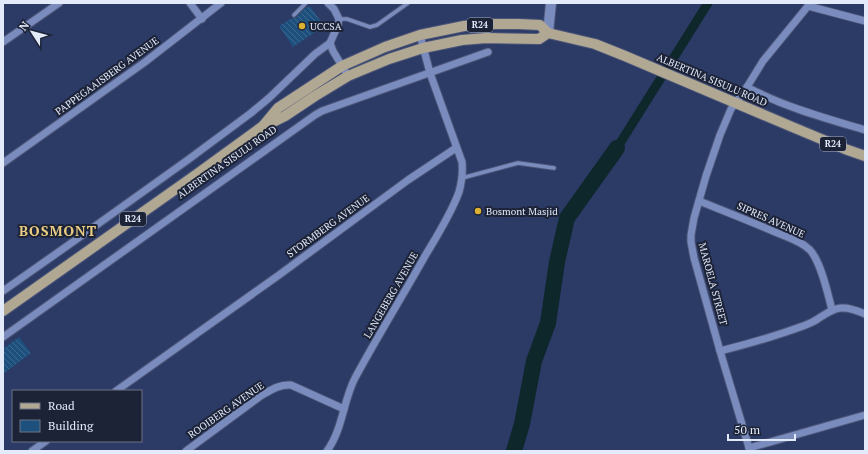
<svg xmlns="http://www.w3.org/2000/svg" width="868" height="454" viewBox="0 0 868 454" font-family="'PT Serif',serif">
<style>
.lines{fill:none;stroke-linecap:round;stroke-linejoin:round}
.canal{stroke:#0e272b;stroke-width:9}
.river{stroke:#0e272b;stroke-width:16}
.building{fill:url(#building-back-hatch)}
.lane-casing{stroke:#4b5577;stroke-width:5.5}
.street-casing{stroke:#4b5577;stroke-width:9}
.secondary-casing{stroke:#4b5577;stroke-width:12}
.primary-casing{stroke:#4b5577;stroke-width:12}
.lane{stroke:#7a8cbe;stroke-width:3.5}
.street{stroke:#7a8cbe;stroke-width:7}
.secondary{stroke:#7a8cbe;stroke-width:10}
.primary{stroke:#b1a894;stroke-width:10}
.poi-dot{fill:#dcb233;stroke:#1c2337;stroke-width:1.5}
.labels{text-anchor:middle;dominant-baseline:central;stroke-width:4;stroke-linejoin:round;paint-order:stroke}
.shield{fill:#1c2337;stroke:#a7aec0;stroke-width:1}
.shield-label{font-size:9px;font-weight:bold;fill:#e3eafa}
.poi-label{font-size:10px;fill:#e3eafa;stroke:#1c2337;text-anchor:start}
.street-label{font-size:10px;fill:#e3eafa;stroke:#1c2337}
.district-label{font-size:14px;font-weight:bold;letter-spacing:1px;fill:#eacd82;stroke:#1c2337}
</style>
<defs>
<pattern id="building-back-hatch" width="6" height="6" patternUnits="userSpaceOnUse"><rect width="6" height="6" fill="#1d507d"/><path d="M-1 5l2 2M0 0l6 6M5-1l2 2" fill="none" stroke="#3e6990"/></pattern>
</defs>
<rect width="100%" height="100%" fill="#2c3a66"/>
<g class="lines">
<polyline class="canal" points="617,148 708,3"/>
<polyline class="river" points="514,451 522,424 534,361 548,323 557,262 567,218 617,148"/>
</g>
<g class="building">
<polygon points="310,6 324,26 293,47 279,26 292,18 296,18 304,9"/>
<polygon points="19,337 31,353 3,374 3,349"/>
</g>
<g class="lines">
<defs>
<g id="lane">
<polyline points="294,15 306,3"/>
<polyline points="339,19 347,19 370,27 377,25 408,3"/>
<polyline points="462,178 518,163 554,168"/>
</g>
<g id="street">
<polyline points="190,3 202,19"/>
<polyline points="808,6 865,21"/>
<polyline points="3,42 59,3"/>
<polyline points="330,43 333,51 348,76"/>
<path d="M747 87C784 107 825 118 865 130"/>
<polyline points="3,163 145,62 221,3"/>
<path d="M699 201C724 211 750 221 775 232 787 237 801 241 810 250 821 262 828 294 832 310"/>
<polyline points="3,291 77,239 189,159 251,113 269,98 315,54 330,43 338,25 339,19 334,9 328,3"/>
<polyline points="3,337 315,115 322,111 488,52"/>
<path d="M720 351C748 344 776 336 803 326 808 324 814 322 819 318 828 313 831 309 841 308 850 307 858 311 865 314"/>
<polyline points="116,391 279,275 408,180 456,148"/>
<polyline points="749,448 865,415"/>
<polyline points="32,451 46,441"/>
<path d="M186 451 262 395C271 390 280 384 291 385L344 409"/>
<path d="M327 451C343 429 343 401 355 378 377 337 402 297 425 256 437 236 451 214 459 192 462 181 463 172 462 162L430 73 420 35"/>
<polyline points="750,451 720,351 694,258 691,242 691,235 694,218 706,176 720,135 731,109 747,87 763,61 808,6 809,3"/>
</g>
<polyline id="secondary" points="548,33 551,3"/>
<g id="primary">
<polyline points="264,125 273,122 285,116 315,96 348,76 389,59 423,48 462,40 486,38 539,39 548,33"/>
<polyline points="3,311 197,174 263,126 278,108 342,66 385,47 420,35 464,26 487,24 518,24 540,25 548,33 595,44 625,56 790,126 845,149 865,156"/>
</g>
</defs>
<use href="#lane" class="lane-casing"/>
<use href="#street" class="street-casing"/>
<use href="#secondary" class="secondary-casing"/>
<use href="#primary" class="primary-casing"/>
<use href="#lane" class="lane"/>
<use href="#street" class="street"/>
<use href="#secondary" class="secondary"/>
<use href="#primary" class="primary"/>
</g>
<g class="poi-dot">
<circle cx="302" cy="26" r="4"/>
<circle cx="478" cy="211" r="4"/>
</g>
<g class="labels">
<g class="shield">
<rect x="467" y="18" width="26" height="14" rx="3"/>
<rect x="820" y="137" width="26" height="14" rx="3"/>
<rect x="120" y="212" width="26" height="14" rx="3"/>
</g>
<g class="shield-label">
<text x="480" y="25">R24</text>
<text x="833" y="144">R24</text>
<text x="133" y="219">R24</text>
</g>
<g class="poi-label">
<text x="310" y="26">UCCSA</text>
<text x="486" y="211">Bosmont Masjid</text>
</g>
<g class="street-label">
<text transform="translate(107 76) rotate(-36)">PAPPEGAAISBERG AVENUE</text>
<text transform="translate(712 80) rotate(23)">ALBERTINA SISULU ROAD</text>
<text transform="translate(227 162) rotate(-35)">ALBERTINA SISULU ROAD</text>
<text transform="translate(771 220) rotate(24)">SIPRES AVENUE</text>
<text transform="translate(328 226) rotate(-36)">STORMBERG AVENUE</text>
<text transform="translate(713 284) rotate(75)">MAROELA STREET</text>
<text transform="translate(391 295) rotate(-60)">LANGEBERG AVENUE</text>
<text transform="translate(226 410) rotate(-35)">ROOIBERG AVENUE</text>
</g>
<g class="district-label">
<text x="58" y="230">BOSMONT</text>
</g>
</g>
<rect width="868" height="454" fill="none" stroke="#e3eafa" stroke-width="8"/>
<rect x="12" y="390" width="130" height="52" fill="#1c2337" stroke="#6c7385"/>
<rect x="20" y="403" width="20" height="6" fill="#b1a894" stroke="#6c7385"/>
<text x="48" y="410" font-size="12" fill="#e3eafa">Road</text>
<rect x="20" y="420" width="20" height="12" fill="#1d507d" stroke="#6c7385"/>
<text x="48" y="430" font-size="12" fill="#e3eafa">Building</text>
<g transform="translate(32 32) rotate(306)" stroke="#1c2337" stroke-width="3" paint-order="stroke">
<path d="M0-3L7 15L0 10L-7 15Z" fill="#e3eafa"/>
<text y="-6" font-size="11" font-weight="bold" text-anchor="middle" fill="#e3eafa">N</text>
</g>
<path d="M728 434v6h67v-6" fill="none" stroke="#e3eafa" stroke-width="2"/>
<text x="734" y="434" font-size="12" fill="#e3eafa" stroke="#1c2337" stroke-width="3" paint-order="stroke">50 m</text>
</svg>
